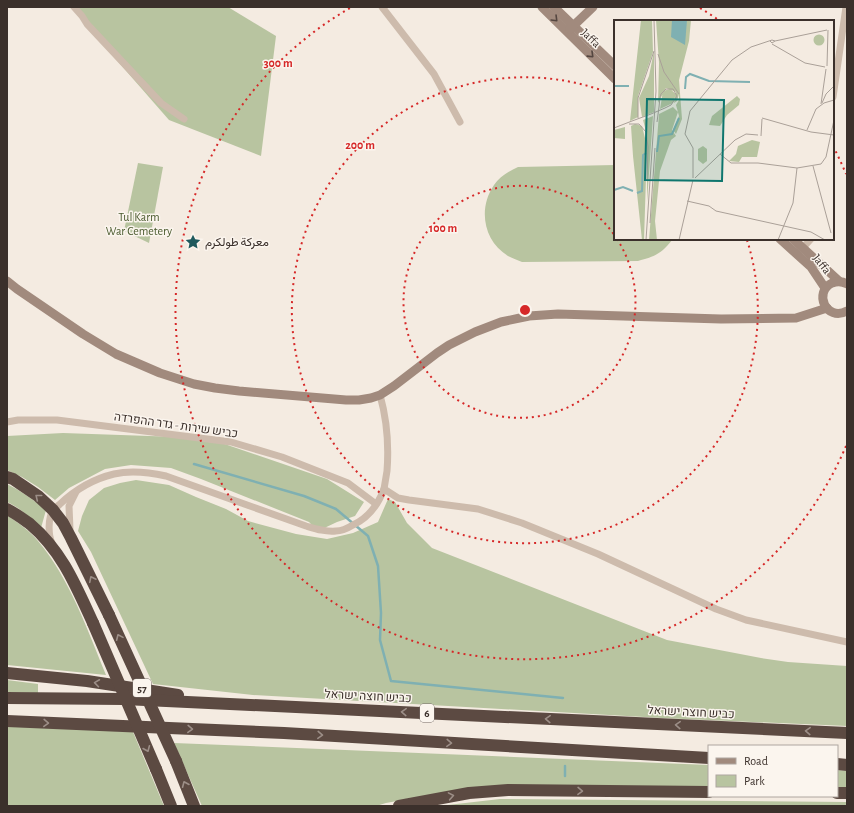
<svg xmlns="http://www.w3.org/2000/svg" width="854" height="813" viewBox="0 0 854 813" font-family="'Alegreya Sans',Vazirmatn,Heebo,sans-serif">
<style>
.green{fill:#b8c4a0}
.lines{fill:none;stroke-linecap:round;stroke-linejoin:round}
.stream{stroke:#7fb0b2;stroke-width:2.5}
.street{stroke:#cdbbac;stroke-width:7}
.secondary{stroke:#a18a7d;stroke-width:9}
.highway{stroke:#5c4a42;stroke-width:12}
.highway-bridge{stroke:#5c4a42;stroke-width:12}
.oneway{stroke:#544640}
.oneway2{stroke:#9c8e87}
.ring{fill:none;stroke:#d62828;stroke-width:2;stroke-dasharray:2 4}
.labels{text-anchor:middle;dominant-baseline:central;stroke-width:3;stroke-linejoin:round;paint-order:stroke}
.shield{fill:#fbf5ee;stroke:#756b66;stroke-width:1}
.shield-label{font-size:11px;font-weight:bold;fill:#3b302b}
.street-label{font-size:12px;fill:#3b302b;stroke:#fbf5ee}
.park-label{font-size:12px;fill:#4a5a2e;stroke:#fbf5ee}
.poi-label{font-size:12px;fill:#3b302b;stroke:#fbf5ee;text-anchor:start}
.inset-river{fill:none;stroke:#7fb0b2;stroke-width:2}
.inset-road{fill:none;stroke:#aaa098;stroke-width:1}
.view{fill:#0f766e;fill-opacity:0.15;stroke:#0f766e;stroke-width:2}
.inset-edge{fill:none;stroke:#3b302b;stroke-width:2}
.centre{fill:#d62828;stroke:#fbf5ee;stroke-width:2}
.ring-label{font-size:12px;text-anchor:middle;font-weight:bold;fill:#d62828;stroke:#fbf5ee;stroke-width:3;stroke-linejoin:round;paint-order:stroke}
</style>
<rect width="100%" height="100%" fill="#f4ebe1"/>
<g class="green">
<polygon points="71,7 228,7 276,36 261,156 169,120 86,25"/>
<polygon points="138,163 163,167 149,243 124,231"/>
<path d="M615 165V239H673C661 254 656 256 638 261L522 262C517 260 512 258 508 256 483 241 478 208 494 185 499 177 509 171 518 167Z"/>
<polygon points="63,433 207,438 327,479 364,502 355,516 337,522 318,531 309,522 201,479 171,468 131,465 105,469 69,488 55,500 38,487 22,477 7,470 7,436"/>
<polygon points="136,480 169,485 196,497 226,509 248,521 296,534 327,539 353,533 378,522 388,499 395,502 407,523 432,548 667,640 761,658 788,662 847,666 847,726 662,718 253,695 153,684 91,552 78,531 82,516 89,500 104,488 120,483"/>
<path d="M7 484C21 491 34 500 46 510L41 528C30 518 21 508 7 502Z"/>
<path d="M7 515C18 523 29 530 38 541 70 579 87 629 106 675L7 665Z"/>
<polygon points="7,680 38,684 38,693 7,692"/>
<polygon points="7,725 133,732 164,806 7,806"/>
<polygon points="174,743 709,765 709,788 463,789 386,803 376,806 202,806"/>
<polygon points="837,770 847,771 847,789 837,789"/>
<polygon points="500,799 847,802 847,806 439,806"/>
</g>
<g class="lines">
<g class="stream">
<polyline points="194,464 304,496 336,509 368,536 378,566 381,613 380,640 391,681 563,698"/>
<polyline points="565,766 565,776"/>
</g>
<g class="street">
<polyline points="74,7 82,16 87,24 161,103 184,119"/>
<polyline points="382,7 434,74 460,122"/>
<polyline points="833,97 846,7"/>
<polyline points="800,251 811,239"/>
<polyline points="7,422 18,420 57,420 231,442 282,457 348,483 376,504"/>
<polyline points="384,489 398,498 409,500 478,509 522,523 598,554 716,609 746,620 847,642"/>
<polyline points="70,530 69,506 76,492"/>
<path d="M52 543C48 535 48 518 53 510 55 508 58 506 60 504 75 490 93 479 114 474 131 470 148 472 166 476L306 526C316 529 325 532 336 531 341 531 348 528 353 525 368 518 378 505 384 489 385 483 386 477 387 471 389 445 387 420 380 395"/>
</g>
<g class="secondary">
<polyline points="542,7 615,79"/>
<polyline points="554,7 615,66"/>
<polyline points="570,29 593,7"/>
<polyline points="780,239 811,267 825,288"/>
<polyline points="793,239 839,281"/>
<polyline points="7,281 17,289 83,334 116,354 160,373 194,384 215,388 239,391 346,400 359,400 371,398 380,395 394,386 437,353 449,345 475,332 501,322 529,316 558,314 721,319 796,318 827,308"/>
<path d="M847 284C842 281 837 281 832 283 813 292 826 322 847 311"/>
</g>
<g class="highway">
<polyline points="7,477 13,479 38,496 53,510 63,523 71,538 109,615"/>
<path d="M7 509C15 513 23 519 30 524 62 551 76 586 93 623"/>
<polyline points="7,673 87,681 178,695"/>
<polyline points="7,698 124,699 847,733"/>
<polyline points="7,721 284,733 709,758"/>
<polyline points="176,761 194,806"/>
<polyline points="837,764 847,765"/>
<polyline points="156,769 171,806"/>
<polyline points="837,793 847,793"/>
<polyline points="399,806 469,793 508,790 709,792"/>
</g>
<g class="highway-bridge">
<polyline points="109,615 176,761"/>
<polyline points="93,623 156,769"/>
</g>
</g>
<defs><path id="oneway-chevron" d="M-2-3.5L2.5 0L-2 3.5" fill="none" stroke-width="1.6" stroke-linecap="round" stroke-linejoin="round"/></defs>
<g class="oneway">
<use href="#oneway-chevron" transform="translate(555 19) rotate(45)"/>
<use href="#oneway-chevron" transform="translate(591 55) rotate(44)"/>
</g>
<g class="oneway2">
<use href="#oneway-chevron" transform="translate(38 497) rotate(-141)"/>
<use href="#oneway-chevron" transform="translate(92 579) rotate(-116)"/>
<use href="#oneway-chevron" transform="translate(119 637) rotate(-114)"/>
<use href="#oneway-chevron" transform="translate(97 683) rotate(-172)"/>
<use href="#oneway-chevron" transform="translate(404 712) rotate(-177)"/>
<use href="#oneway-chevron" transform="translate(548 719) rotate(-177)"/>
<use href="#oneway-chevron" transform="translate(46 723) rotate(2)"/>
<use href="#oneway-chevron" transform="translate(678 725) rotate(-177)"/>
<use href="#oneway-chevron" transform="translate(190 729) rotate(2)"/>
<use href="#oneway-chevron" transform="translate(808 731) rotate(-177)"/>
<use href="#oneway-chevron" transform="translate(320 735) rotate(3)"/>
<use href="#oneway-chevron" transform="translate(449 743) rotate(3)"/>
<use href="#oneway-chevron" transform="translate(147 749) rotate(67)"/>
<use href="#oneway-chevron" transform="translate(185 784) rotate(-113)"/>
<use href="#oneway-chevron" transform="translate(580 791) rotate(1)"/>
<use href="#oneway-chevron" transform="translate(451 796) rotate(-10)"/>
</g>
<g class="ring">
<path d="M617 239A116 116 0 1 1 615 236"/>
<path d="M747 240A233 233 0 1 1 614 95"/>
<path d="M846 446A349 349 0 1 1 350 8M700 8A349 349 0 0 1 720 21M833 146A349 349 0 0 1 846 174"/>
</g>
<defs>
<symbol id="sight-bare" viewBox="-9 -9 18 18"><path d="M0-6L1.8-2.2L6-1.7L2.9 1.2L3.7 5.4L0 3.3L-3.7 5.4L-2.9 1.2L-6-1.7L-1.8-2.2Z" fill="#1f5a5e" stroke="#fbf5ee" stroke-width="2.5" paint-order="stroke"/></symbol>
</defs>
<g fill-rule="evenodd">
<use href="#sight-bare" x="182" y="231" width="22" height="22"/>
</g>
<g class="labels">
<g class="shield">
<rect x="133" y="679" width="18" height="18" rx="3"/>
<rect x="420" y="704" width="14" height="18" rx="3"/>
</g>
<g class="shield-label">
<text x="142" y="688">57</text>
<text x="427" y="713">6</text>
</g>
<g class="street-label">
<text transform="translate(591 38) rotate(44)">Jaffa</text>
<text transform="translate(822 264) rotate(52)">Jaffa</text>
<text transform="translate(176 425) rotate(8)">כביש שירות - גדר ההפרדה</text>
<text transform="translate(368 696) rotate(3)">כביש חוצה ישראל</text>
<text transform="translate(691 712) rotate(3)">כביש חוצה ישראל</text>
</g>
<g class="park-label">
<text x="139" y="217">Tul Karm<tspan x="139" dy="14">War Cemetery</tspan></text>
</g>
<g class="poi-label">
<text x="205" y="242">معركة طولكرم</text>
</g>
</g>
<g transform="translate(614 20)">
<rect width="220" height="220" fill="#f4ebe1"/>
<path d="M27 0H38L39 32 24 76V97L16 101ZM42 0H77L75 21 65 60 68 99 62 114 59 110 65 96 62 85 65 80V74L63 81 60 83 62 72 52 68 44 83 45 43ZM199.5 20a5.5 5.5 0 1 1 11 0a5.5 5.5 0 1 1-11 0ZM40 31V92L28 97 25 78 35 56ZM56 69 62 74 59 83 46 89 49 71ZM123 76 126 79 125 85 113 95 106 106 95 105 98 96ZM59 87 64 92 58 110 62 116 57 120 46 151 41 201 43 220H35L45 94ZM39 96 33 182V115L29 100ZM21 104 28 106 33 126 30 220H28L19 136 17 106ZM11 107V119L0 118V110ZM138 120 146 122 143 137H128L125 142 115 141 122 134 124 126ZM89 126 93 129V141L89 144 84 140V129Z" fill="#b8c4a0"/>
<path d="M58 0H73L71 25 57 17Z" fill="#7fb0b2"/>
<path class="inset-river" d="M0 66H15M71 69 72 57 76 54 95 61 136 62M43 132 45 116 58 114 65 98M0 170 9 167 19 171M23 173 28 171 29 135 32 133"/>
<path class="inset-road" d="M161 21 213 10M158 24 191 43 211 47M44 34 50 52 65 74M213 46 214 10M208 83 212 74 220 66M207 84 212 49M24 98V78L40 31M148 98 197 112 220 115M15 104H25L32 112 34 127 33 161M0 108 18 101 37 94 51 88 57 85 63 76 59 69H52L47 74 46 77 45 87 43 102M193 110 202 89 210 83 220 80M147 116 148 99M106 134 117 143H144L183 148 207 144 212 137 220 100M199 146 217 213M79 158V128L71 114 76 91 118 40 137 27 158 20 161 21 158 23 156 21M81 158 121 120 132 114 144 115M73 181 95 186 102 191 197 212 211 220M36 203 41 128M32 220 42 71 40 0M65 220 79 160M164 220 179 183 183 148"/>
<path class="view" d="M33 79 110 80 108 161 31 160Z"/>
<rect width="220" height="220" class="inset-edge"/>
</g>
<circle cx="525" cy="310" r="6" class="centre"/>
<g class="ring-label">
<text x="278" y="67">300 m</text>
<text x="360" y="149">200 m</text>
<text x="443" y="232">100 m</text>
</g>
<rect width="854" height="813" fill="none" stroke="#3b302b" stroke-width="16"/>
<rect x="708" y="745" width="130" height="52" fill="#fbf5ee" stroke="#aea6a0"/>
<rect x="716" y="758" width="20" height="6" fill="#a18a7d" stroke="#aea6a0"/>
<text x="744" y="765" font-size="12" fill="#3b302b">Road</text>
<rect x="716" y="775" width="20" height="12" fill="#b8c4a0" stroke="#aea6a0"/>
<text x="744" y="785" font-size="12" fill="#3b302b">Park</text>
</svg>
